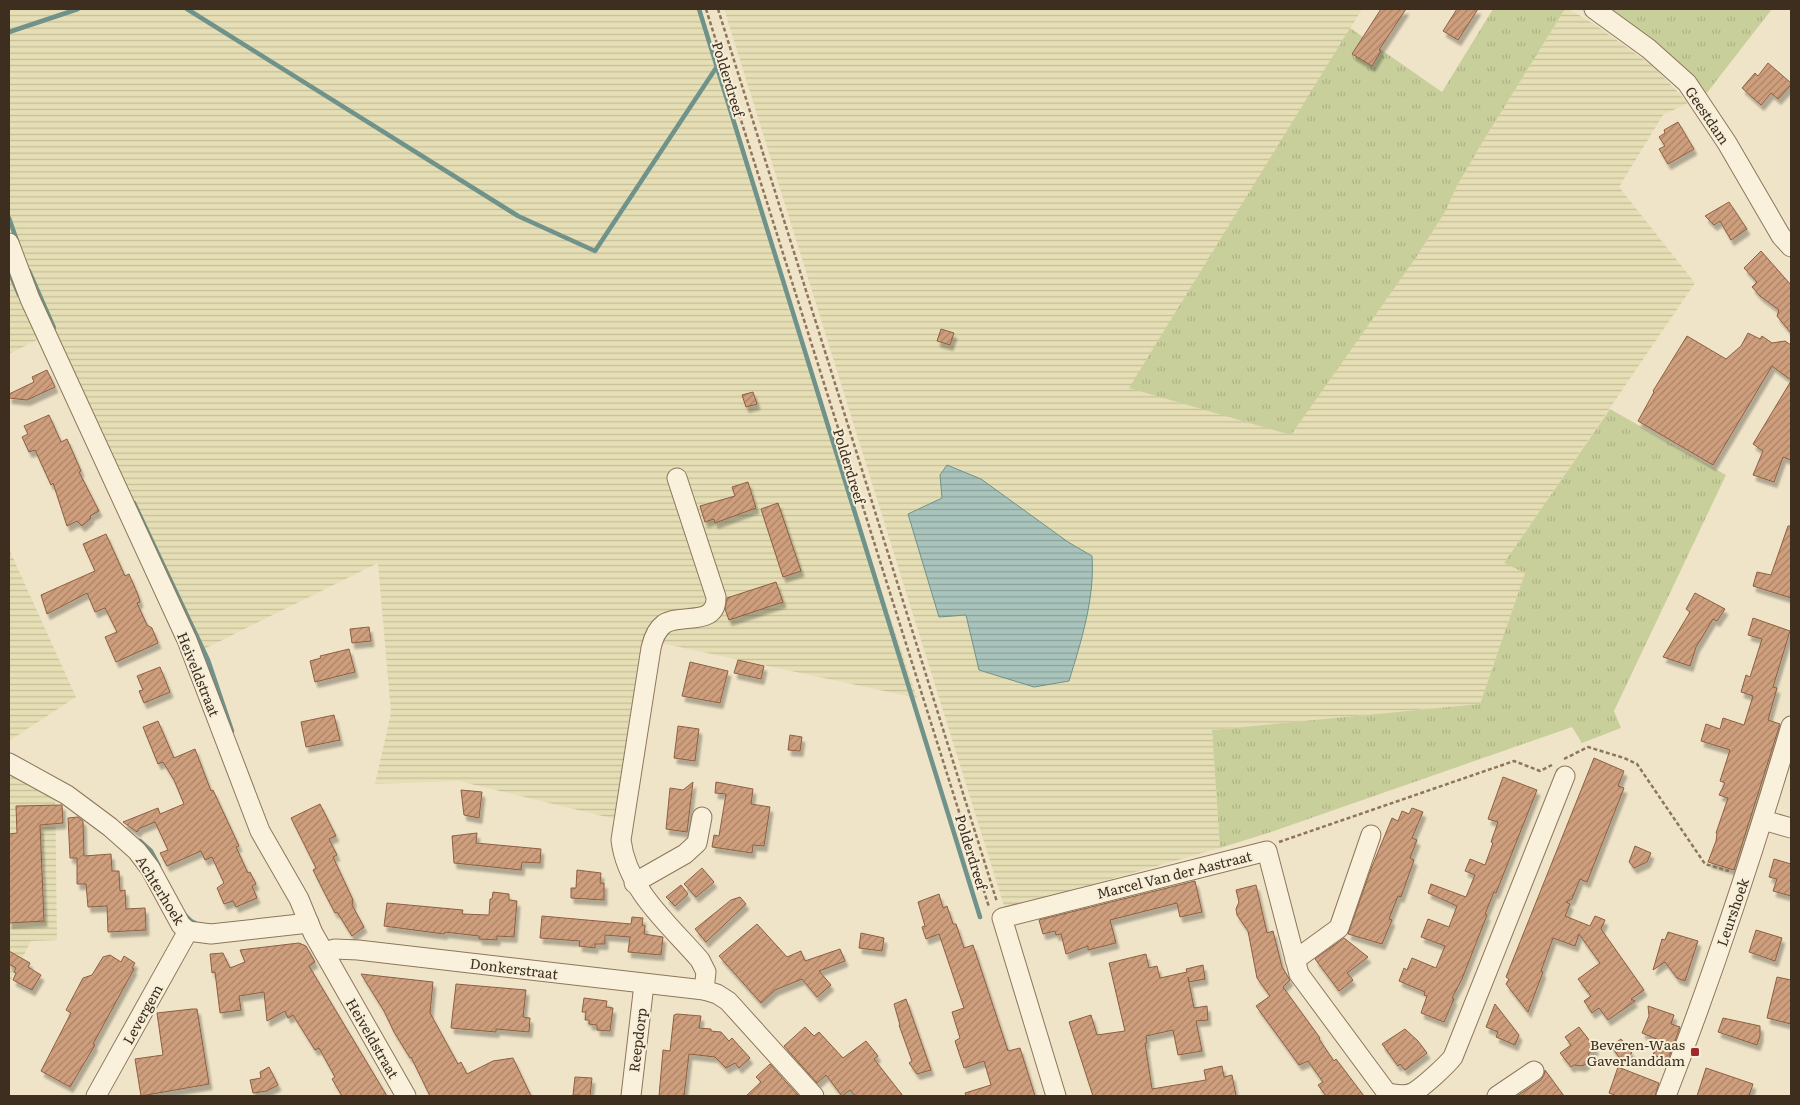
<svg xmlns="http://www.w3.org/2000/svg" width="1800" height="1105" viewBox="0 0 1800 1105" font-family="Literata,serif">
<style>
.farmland{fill:url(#farmland-rules)}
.grass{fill:url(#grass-tufts)}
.water{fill:url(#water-rules);stroke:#6f938a}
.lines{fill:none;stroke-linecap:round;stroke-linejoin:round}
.stream{stroke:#6f938a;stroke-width:4.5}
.building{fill:url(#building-hatch);stroke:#8d5f41;filter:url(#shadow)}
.minor-casing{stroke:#8d765c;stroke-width:21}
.path{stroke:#8d765c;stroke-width:2.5;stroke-dasharray:4 2.5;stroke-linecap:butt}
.minor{stroke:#faf1dc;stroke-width:19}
.poi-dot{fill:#9e2a2b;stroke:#f7eed8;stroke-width:2}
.labels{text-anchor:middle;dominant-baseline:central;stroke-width:4;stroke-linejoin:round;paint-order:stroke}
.street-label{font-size:14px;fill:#3d2e20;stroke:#f7eed8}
.poi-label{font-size:14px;fill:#3d2e20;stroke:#f7eed8;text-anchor:end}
</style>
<defs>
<pattern id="farmland-rules" width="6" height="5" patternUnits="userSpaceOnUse" patternTransform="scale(1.25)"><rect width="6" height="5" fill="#e6deb5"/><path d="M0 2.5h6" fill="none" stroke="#c6bf9b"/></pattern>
<pattern id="grass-tufts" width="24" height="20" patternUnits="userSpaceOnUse" patternTransform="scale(1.25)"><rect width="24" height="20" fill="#c9cf9b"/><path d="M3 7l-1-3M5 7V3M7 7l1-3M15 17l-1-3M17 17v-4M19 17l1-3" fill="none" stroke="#aeb285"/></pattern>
<pattern id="water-rules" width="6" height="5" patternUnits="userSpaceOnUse" patternTransform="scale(1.25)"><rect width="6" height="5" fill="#a9c4bc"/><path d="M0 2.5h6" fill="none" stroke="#8ba098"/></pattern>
<pattern id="building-hatch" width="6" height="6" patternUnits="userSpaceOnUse" patternTransform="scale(1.25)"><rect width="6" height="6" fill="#cf9f7d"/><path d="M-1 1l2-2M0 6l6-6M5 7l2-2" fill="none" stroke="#a98266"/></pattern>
<filter id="shadow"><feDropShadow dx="3" dy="5.5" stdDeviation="1" flood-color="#0004"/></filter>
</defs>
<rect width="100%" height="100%" fill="#f0e4c8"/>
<g class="farmland">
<polygon points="9,9 700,9 846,482 917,698 656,642 619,820 459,781 375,784 391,713 378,563 198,652 9,228"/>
<polygon points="724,9 1362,9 1279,146 1419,253 1445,212 1457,186 1482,143 1565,9 1569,9 1594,24 1653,66 1688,103 1663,115 1619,187 1695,283 1505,562 1525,573 1480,704 1212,730 1220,848 1005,909"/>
<polygon points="9,255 43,337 9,354"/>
<polygon points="9,549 76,697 9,741"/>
<polygon points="9,765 55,781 57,940 31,941 9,984"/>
</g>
<g class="grass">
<polygon points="1493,9 1565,9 1482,143 1457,186 1445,212 1419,253 1291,435 1129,388 1350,28 1442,92"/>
<polygon points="1607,9 1772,9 1706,94 1687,73"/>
<polygon points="1610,409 1726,475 1614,711 1621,728 1582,743 1572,727 1271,832 1220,848 1212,730 1480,704 1525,573 1504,563"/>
</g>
<path class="water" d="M947 465 981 479 1068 542 1092 556C1095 598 1081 642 1069 681L1034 687 979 670 966 615 939 617 908 514 942 498 940 475Z"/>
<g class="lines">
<g class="stream">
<polyline points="187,9 518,216 595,251 716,68"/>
<polyline points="699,9 980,917"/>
<polyline points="9,32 78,9"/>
<polyline points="9,218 17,241"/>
<polyline points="9,271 19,295"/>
<polyline points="29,271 54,328"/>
<polyline points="134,503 208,660 232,731"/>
<polyline points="140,841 151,851 159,866"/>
<polyline points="183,913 191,921 199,925"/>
</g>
</g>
<g class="building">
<polygon points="1381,9 1406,9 1379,50 1381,51 1372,66 1352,54"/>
<polygon points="1457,9 1478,9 1458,40 1443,31"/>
<polygon points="1768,63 1791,83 1791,85 1778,99 1771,93 1761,105 1742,88 1755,73 1758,76"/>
<polygon points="1678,122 1694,149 1668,164 1659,149 1665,146 1659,137 1665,133 1664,130"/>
<polygon points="1729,202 1747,229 1731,240 1720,221 1714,225 1705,216"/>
<polygon points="1761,251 1791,285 1791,333 1777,316 1779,310 1760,296 1752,287 1757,282 1744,268"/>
<polygon points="941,329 954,333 950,345 937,341"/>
<polygon points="1748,333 1760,339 1762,336 1772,343 1785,341 1791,345 1791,380 1772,366 1713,465 1638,421 1654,392 1653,391 1687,336 1726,359 1741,346"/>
<polygon points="47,370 55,387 27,400 9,398 9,394 34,382 32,377"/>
<polygon points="1791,381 1791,460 1783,457 1774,482 1753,475 1763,451 1753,444"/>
<polygon points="753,392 757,404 746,407 742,395"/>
<polygon points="49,415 61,442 67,439 81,471 79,472 99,511 90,516 91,518 82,526 77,521 67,526 53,483 51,485 35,450 29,452 22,437 28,434 24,426"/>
<polygon points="748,482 756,508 715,523 714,519 705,522 700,506 735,496 732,487"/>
<polygon points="778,503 801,571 783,577 761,509"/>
<polygon points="1788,526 1791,526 1791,598 1753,586 1757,572 1771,575"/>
<polygon points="106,534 125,576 129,574 138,595 140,602 137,603 147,625 152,628 158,643 116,662 105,637 117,632 105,608 95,612 87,593 47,614 41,595 95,571 83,544"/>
<polygon points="776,582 783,602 729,620 725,609 727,598"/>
<polygon points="1695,593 1725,609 1717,621 1713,619 1701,639 1696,647 1690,666 1663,657 1690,612 1686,609"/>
<polygon points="1753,618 1790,631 1773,687 1777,688 1768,720 1780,724 1734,870 1708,862 1716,841 1717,834 1716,833 1728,798 1719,795 1725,783 1720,781 1730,750 1701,741 1706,724 1720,729 1723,718 1744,725 1753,696 1741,692 1746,675 1750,677 1762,639 1748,635"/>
<polygon points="369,627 371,641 352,643 350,629"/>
<polygon points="349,649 355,672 315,682 310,661 321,658 320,656"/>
<polygon points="738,660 764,666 761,679 734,673"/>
<polygon points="690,662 728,671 720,703 682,696"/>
<polygon points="160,667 170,692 144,703 139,691 143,690 137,676"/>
<polygon points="334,715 340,740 306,747 301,722"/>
<polygon points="158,721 174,758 195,749 211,791 213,790 239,846 236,847 248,873 250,872 256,884 252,886 257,898 236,907 233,901 224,904 217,888 224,883 212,857 205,860 201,851 167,866 160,853 168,850 155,822 140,828 137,832 123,822 158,808 160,814 184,804 174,780 163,762 158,764 143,727"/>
<polygon points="678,726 699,729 695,761 674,758"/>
<polygon points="790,735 802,737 800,751 788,750"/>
<polygon points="1594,758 1624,771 1618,786 1624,788 1587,882 1580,879 1572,899 1566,902 1570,904 1565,916 1590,926 1595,916 1605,920 1601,929 1644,990 1631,999 1635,1001 1608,1020 1599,1008 1592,1013 1584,1001 1591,996 1578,979 1600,963 1579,934 1575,946 1553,938 1541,971 1543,972 1528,1012 1506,984 1509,979 1506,977"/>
<polygon points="1503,777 1537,790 1496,893 1494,892 1485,914 1487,915 1462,979 1452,998 1454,999 1444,1022 1421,1013 1427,996 1424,995 1425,992 1399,981 1404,968 1407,970 1412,958 1436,968 1445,946 1421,937 1428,919 1449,927 1457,906 1428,893 1431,884 1466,897 1475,875 1465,871 1470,859 1485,865 1493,843 1491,842 1498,822 1488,819"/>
<polygon points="693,782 687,832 666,829 670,788 683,790"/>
<polygon points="716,782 753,789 751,804 770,807 764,846 753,845 752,853 712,847 714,835 719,836 726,794 715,793"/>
<polygon points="461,790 482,792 479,818 464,815"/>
<polygon points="320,804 336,836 329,839 337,855 333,857 353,900 352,905 364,927 352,936 337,912 335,913 324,892 313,870 316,868 291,818"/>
<polygon points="62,805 63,823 40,825 44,921 9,923 9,834 17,833 16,806"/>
<polygon points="1412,808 1423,812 1412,838 1417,840 1410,858 1414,860 1401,897 1398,896 1389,919 1392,920 1382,944 1348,934 1371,869 1392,818 1398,821 1402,811 1409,814"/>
<polygon points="78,817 83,821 84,856 111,854 112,871 119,871 120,891 125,890 126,909 145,908 146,930 108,932 107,906 88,907 86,884 77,884 77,858 70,858 68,818"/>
<polygon points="477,833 476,843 541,849 540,863 522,862 521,870 454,863 452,836"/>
<polygon points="1635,846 1651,853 1647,862 1634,868 1629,862"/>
<polygon points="1774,859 1791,864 1791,896 1773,891 1777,879 1769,877"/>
<polygon points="702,868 714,882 696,897 684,884"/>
<polygon points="577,870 601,873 600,883 604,883 604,900 571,898 571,888 576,888"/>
<polygon points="1195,881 1202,912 1180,917 1177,903 1110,920 1116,943 1088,950 1088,946 1066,954 1061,934 1056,935 1055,931 1043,934 1039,920"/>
<polygon points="681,885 688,894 675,906 666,897"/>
<polygon points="1256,885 1267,933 1273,931 1282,967 1290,980 1283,987 1320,1038 1319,1039 1334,1061 1336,1059 1364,1096 1326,1096 1318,1085 1323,1082 1308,1061 1299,1065 1256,1006 1270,996 1257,978 1248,931 1237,915 1236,909 1239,902 1236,890"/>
<polygon points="493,892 509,894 509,900 517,901 514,937 497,936 497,940 479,939 479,936 445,932 444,934 384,926 387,903 463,910 462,914 489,915 490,899 492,899"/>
<polygon points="939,894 943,908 947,906 953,924 956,924 964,948 973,945 1008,1051 1020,1048 1035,1096 966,1096 965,1093 991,1085 984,1061 964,1068 955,1041 960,1038 952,1012 964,1008 939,934 926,939 922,927 925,926 918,902"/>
<polygon points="740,897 746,904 706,942 695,929 731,900"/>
<polygon points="542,916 631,924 632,917 643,918 642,925 645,926 644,934 663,937 661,955 628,952 630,937 605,935 605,944 595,944 595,948 579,946 580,941 540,938"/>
<polygon points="757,924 787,957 801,951 805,961 840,949 845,961 819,971 831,985 817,997 802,979 775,990 761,1003 719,956"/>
<polygon points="1756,930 1782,938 1775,961 1749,952"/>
<polygon points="1668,932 1698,941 1685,981 1677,978 1665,962 1653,970 1662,939 1665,940"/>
<polygon points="861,933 884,938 882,951 859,948"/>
<polygon points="1344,938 1368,957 1347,973 1353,980 1339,991 1315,959"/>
<polygon points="299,943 306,946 315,962 309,966 387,1096 342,1096 332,1079 335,1077 319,1048 315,1050 293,1015 288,1018 285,1011 267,1021 264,992 239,996 241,1010 220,1013 215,972 212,973 210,954 223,953 230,968 245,962 240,950"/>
<polygon points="9,951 30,963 28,967 41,975 32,990 13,980 16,973 14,972 16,968 9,964"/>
<polygon points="1146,954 1149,968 1157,966 1160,978 1187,972 1186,969 1203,965 1205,979 1189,982 1188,977 1194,1008 1207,1006 1208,1020 1196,1021 1202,1051 1178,1055 1173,1030 1146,1036 1147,1043 1145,1043 1152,1089 1206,1080 1204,1070 1222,1066 1224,1077 1232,1075 1236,1096 1093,1096 1069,1022 1091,1015 1097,1035 1125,1031 1109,963"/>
<polygon points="110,955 121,962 124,956 135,963 132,968 134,969 93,1044 95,1045 70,1087 41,1071 71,1013 66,1010 83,978 92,975 103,957"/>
<polygon points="361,974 433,982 430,1013 458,1064 461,1062 467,1074 493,1061 513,1058 531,1096 430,1096 411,1057 410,1058 394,1032 384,1011"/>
<polygon points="1777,977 1791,980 1791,1024 1767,1018"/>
<polygon points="456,984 526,990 523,1017 530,1018 529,1032 496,1029 496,1032 451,1028"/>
<polygon points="584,998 607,1001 606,1007 613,1008 610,1031 597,1030 597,1025 589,1024 589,1020 585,1020 586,1012 582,1012"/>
<polygon points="906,999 931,1070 917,1074 909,1063 912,1061 899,1025 900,1025 894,1004"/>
<polygon points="1495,1004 1519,1035 1515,1045 1496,1037 1498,1032 1486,1027"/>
<polygon points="1648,1006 1674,1015 1671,1024 1680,1027 1668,1060 1653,1055 1659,1040 1642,1033 1649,1016"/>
<polygon points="192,1009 197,1009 209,1084 141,1096 135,1059 163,1055 157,1013"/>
<polygon points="677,1014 701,1016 699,1028 711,1029 711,1031 721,1032 729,1041 732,1038 750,1058 739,1068 735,1063 726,1068 715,1057 689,1054 684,1096 659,1096 663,1050 670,1051 674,1015"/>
<polygon points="1723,1018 1760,1026 1760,1036 1757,1045 1718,1032"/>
<polygon points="805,1027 814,1036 819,1032 843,1058 866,1041 878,1056 874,1059 903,1096 855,1096 850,1090 842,1096 826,1075 817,1083 784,1046"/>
<polygon points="1579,1027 1596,1049 1589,1053 1587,1063 1583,1066 1574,1065 1571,1067 1560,1053 1571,1045 1565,1037"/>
<polygon points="1405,1029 1418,1041 1427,1053 1405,1070 1400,1064 1398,1066 1382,1044"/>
<polygon points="1621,1039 1632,1053 1621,1060 1611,1046"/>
<polygon points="770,1064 786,1082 799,1096 746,1096 761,1082 756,1077"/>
<polygon points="269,1067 278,1085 267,1091 253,1093 250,1080 261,1078 260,1072"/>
<polygon points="1618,1067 1659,1083 1655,1096 1617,1096 1609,1093"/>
<polygon points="1706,1068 1753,1084 1749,1096 1697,1096"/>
<polygon points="1545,1070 1564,1096 1517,1096 1541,1080 1544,1075"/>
<polygon points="575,1077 592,1078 590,1096 573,1095"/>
</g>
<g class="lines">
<defs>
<g id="minor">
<polyline points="1594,9 1649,49 1687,83 1727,143 1781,236 1791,247"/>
<polyline points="9,243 30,299 187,640 260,831 299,899 313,933 406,1096"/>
<path d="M677 478 716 597C717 627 681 613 664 624 656 630 653 639 651 648L621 840C627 890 669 924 700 960L706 972 704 990"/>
<polyline points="9,763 67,795 110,827 137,851 150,868 181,925 188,931 211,934 309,923"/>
<polyline points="1763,820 1791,828"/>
<polyline points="634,883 685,854 697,843 702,817"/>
<polyline points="324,952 335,949 358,950 704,990 717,994 728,1001 814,1096"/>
<polyline points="1295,960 1339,928 1371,835"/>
<polyline points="96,1096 188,931"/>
<polyline points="631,1096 644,984"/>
<path d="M1056 1096 1002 918 1267 851 1299 974 1387 1093C1395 1094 1406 1097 1414 1092 1423 1087 1447 1065 1453 1057L1565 776"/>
<polyline points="1497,1096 1534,1071"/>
<path d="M1666 1096C1713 975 1754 851 1791 726"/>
</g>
</defs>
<use href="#minor" class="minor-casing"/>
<g class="path">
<polyline points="706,9 989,907"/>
<polyline points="718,9 997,902"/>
<polyline points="1564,759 1588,747 1624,758 1637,764 1705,864 1729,871"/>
<polyline points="1279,842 1514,761 1540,771 1552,765"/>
</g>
<use href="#minor" class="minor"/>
</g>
<rect class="poi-dot" x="1690" y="1047" width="10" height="10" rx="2.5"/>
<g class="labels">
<g class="street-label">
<text transform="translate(729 79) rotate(73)">Polderdreef</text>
<text transform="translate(1708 115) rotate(56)">Geestdam</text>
<text transform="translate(850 466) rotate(73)">Polderdreef</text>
<text transform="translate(199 674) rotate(68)">Heiveldstraat</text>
<text transform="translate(972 852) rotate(73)">Polderdreef</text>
<text transform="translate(1174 874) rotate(-14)">Marcel Van der Aastraat</text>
<text transform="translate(161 890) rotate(58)">Achterhoek</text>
<text transform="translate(1732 912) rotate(-71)">Leurshoek</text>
<text transform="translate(514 968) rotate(7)">Donkerstraat</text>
<text transform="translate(142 1014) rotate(-61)">Levergem</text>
<text transform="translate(373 1038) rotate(60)">Heiveldstraat</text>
<text transform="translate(637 1040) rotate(-83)">Reepdorp</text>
</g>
<g class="poi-label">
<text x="1685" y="1044">Beveren-Waas<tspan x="1685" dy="16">Gaverlanddam</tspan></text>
</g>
</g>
<rect width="1800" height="1105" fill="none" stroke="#3d2e20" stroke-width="20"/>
</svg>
